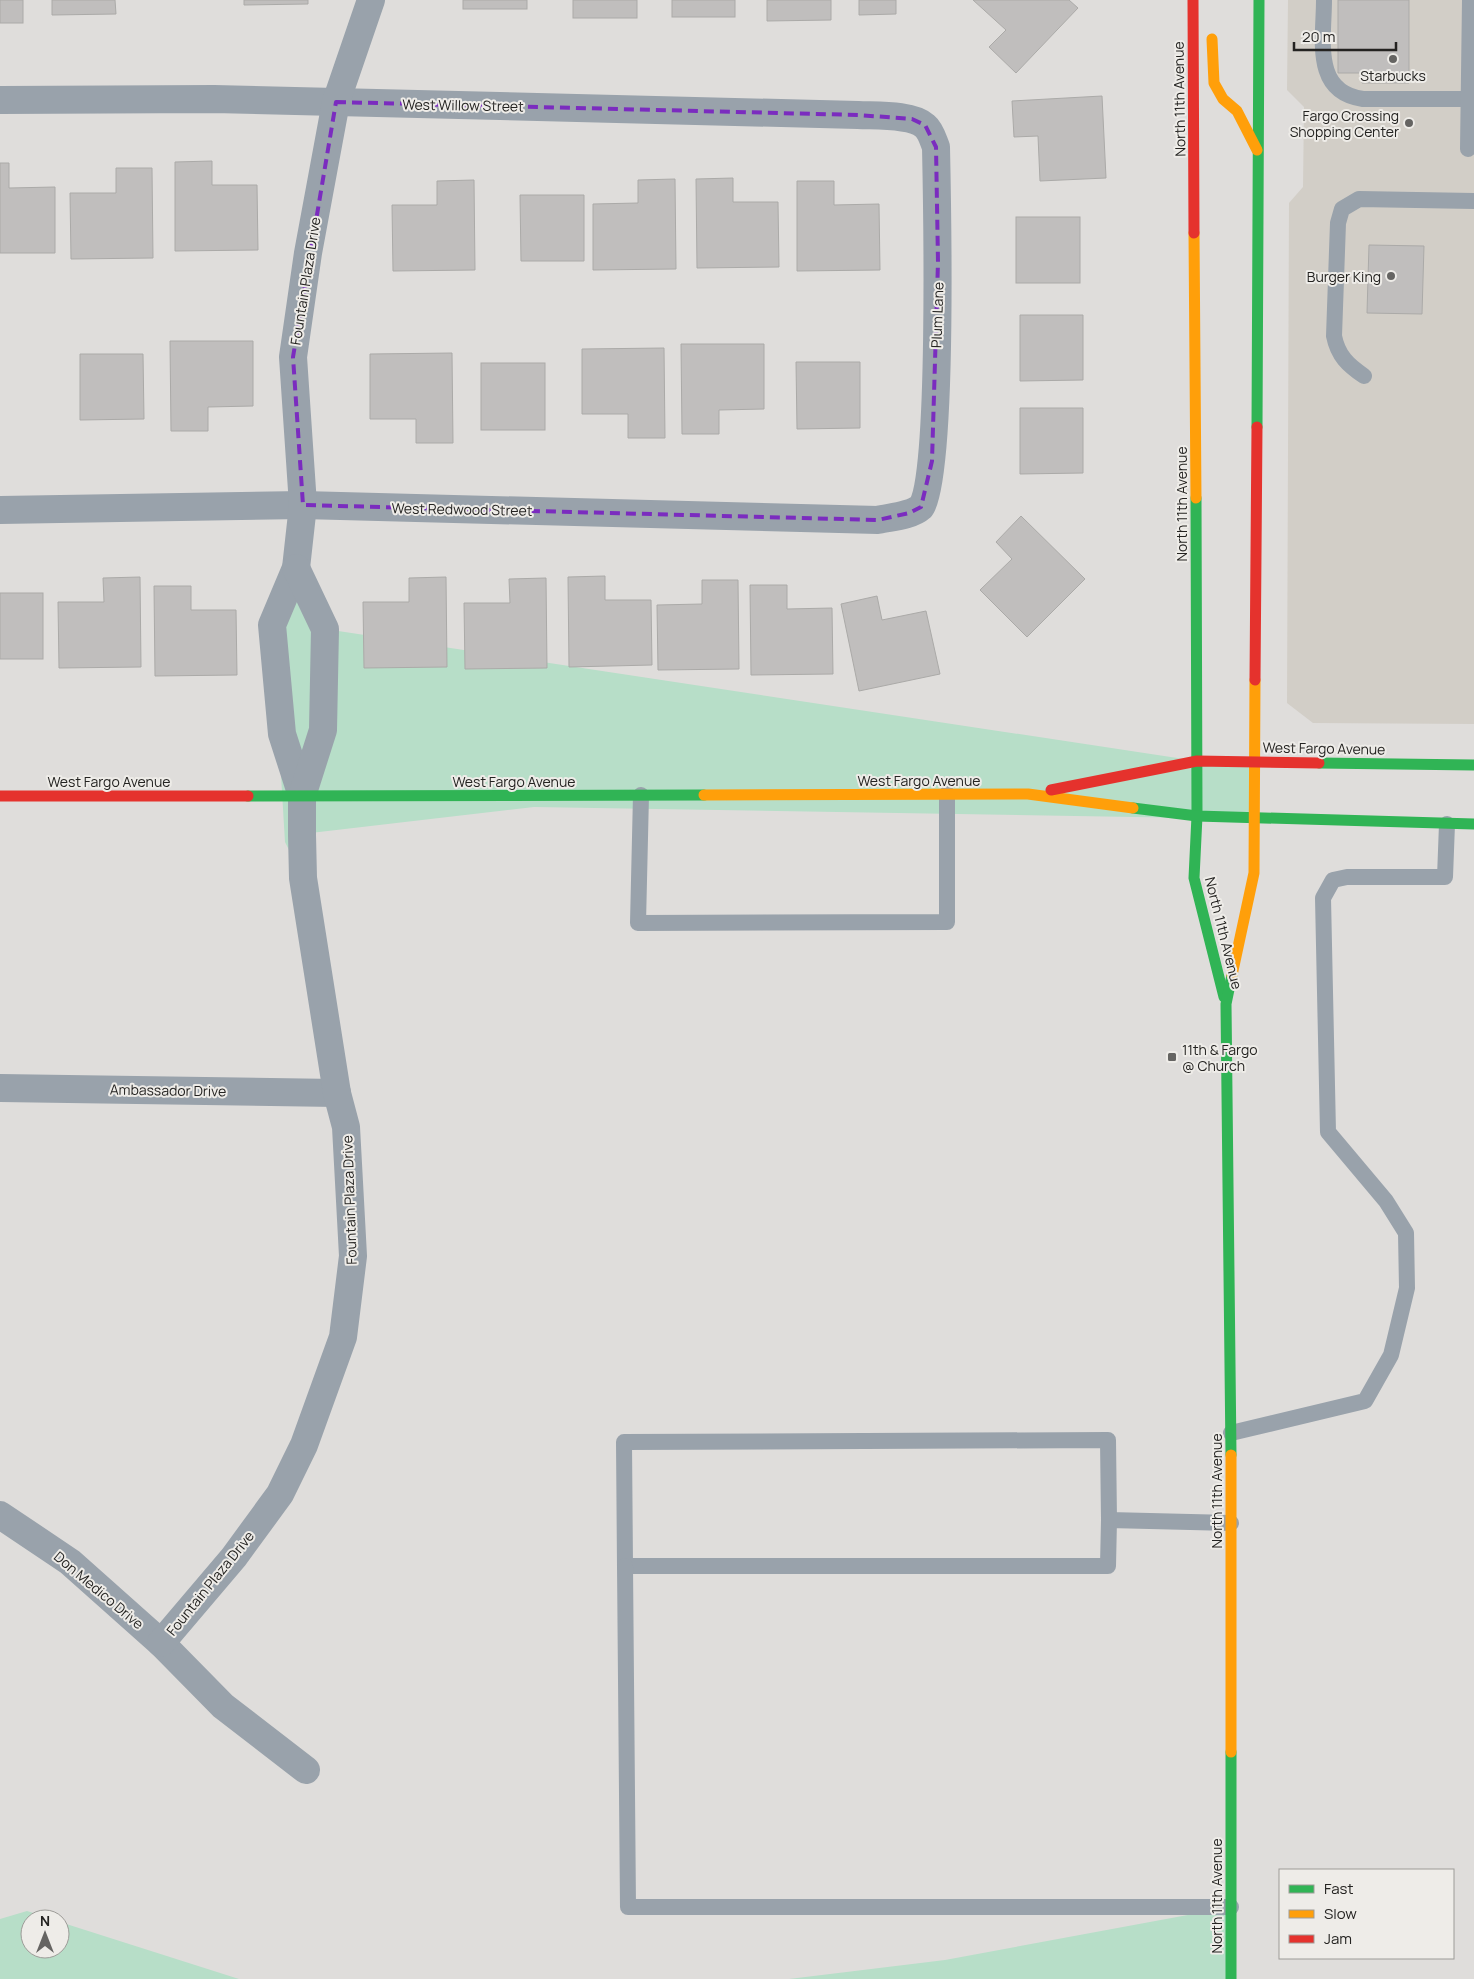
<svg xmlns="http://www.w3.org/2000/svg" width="1474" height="1979" viewBox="0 0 1474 1979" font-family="Manrope,sans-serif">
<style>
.built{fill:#d2cec7}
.green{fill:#b7dec8}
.building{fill:#c0bebd;stroke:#abaaa8}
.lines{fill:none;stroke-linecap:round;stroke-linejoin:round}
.lane{stroke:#99a2ab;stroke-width:16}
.street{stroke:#99a2ab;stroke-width:28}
.fast{stroke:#30b455;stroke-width:11}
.slow{stroke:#ff9f0a;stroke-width:11}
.jam{stroke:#e5322d;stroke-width:11}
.marked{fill:none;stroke:#7b2cbf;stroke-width:4;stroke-dasharray:10 6;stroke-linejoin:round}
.poi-dot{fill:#656462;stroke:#eeece8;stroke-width:2}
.labels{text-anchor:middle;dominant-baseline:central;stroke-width:4;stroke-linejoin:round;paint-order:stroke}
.poi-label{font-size:14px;fill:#242321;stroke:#eeece8;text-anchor:end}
.street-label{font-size:14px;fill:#242321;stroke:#eeece8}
</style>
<rect width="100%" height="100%" fill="#dfdddb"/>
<polygon class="built" points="1288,0 1474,0 1474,724 1313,723 1287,703 1289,203 1303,187 1304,107 1287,90"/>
<g class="green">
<polygon points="296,568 325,629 1197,761 1254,762 1253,819 534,807 302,834 303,878 285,842 272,625"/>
<polygon points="1231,1907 1231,1979 789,1979 945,1960"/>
<polygon points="27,1911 52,1919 30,1919 30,1949 60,1949 60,1922 239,1979 0,1979 0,1919"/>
</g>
<g class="building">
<rect x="0" y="0" width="23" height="23"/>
<polygon points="52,0 115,0 116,14 52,15"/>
<polygon points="244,0 308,0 308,4 244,5"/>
<rect x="463" y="0" width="64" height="9"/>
<rect x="573" y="0" width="64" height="18"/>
<rect x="672" y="0" width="63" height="17"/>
<polygon points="767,0 831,0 831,20 767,21"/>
<polygon points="859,0 896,0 896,14 859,15"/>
<polygon points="973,0 1069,0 1078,8 1016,73 989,47 1006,30"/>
<polygon points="1338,0 1409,0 1409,83 1362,83 1362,73 1338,73"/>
<polygon points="1102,96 1106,178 1040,181 1038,136 1014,137 1012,101"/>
<polygon points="212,161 212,185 257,185 258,250 175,251 175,162"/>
<polygon points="0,163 9,163 9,188 55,187 55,253 0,253"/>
<polygon points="116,168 152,168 153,258 71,259 70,193 116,193"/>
<polygon points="733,178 733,202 778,202 779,267 697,268 696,179"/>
<polygon points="675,179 676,269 593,270 593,204 638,203 638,180"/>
<polygon points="474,180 475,270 393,271 392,205 437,205 437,181"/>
<polygon points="797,181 834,181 834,205 879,204 880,270 797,271"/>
<polygon points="520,195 584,195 584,261 521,261"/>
<rect x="1016" y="217" width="64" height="66"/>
<polygon points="1369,245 1424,246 1422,314 1367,313"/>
<polygon points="1020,315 1083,315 1083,380 1020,381"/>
<polygon points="170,341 253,341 253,406 208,407 208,431 171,431"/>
<polygon points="681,344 764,344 764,409 719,410 719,434 682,434"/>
<polygon points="664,348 665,438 628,438 628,414 582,414 582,349"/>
<polygon points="452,353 453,443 416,443 416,419 370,419 370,354"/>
<polygon points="80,354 143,354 144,419 80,420"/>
<polygon points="796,362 860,362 860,428 797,429"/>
<rect x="481" y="363" width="64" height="67"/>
<polygon points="1020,408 1083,408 1083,473 1020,474"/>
<polygon points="1021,516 1085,579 1027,637 980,590 1012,559 996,542"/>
<polygon points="605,576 605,600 651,600 652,665 569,667 568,577"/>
<polygon points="140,577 141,667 59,668 58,602 104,602 103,578"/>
<polygon points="446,577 447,667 364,668 363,602 409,602 409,578"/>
<polygon points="546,578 547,668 465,669 464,603 510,603 509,579"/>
<polygon points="702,580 738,580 739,669 658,670 657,605 702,604"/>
<polygon points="750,585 787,585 787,609 832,608 833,674 751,675"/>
<polygon points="154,586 191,586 191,610 236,610 237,675 155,676"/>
<rect x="0" y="593" width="43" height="66"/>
<polygon points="877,596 882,620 926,611 940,674 859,691 841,604"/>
</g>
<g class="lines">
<g class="lane">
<path d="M1324 0C1324 39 1312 92 1363 99H1468"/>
<polyline points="1468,149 1470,0"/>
<path d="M1364 376C1348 365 1338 356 1334 336L1338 223 1342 209 1359 199 1474 201"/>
<polyline points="641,795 638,923 947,922 947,794"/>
<polyline points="1231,1433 1365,1401 1391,1355 1407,1288 1406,1233 1386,1201 1328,1132 1323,898 1333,880 1347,877 1445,877 1447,824"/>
<polyline points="1109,1520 1108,1566 625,1566 624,1442 1108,1440 1109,1520 1231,1523"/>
<polyline points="625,1566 628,1907 1231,1907"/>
</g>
<g class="street">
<path d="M0 100 214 99 858 115C876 116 912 114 925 126 931 131 933 140 936 147 937 194 943 486 921 507 911 516 890 517 878 520L303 505 0 510"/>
<polyline points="302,796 282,734 272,625 296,568 303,505 293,357 308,253 336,102 371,0"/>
<polyline points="0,1088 337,1093"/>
<polyline points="0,1515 70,1562 161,1643 223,1706 306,1770"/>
<polyline points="161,1643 234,1557 280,1494 304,1445 343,1337 353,1256 346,1127 337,1093 303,878 302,835 302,796 323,730 325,629 296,568"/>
</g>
<g class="fast">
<polyline points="1257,427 1259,0"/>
<polyline points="1196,498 1197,816 1194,878 1224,997"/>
<polyline points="1319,763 1474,765"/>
<polyline points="248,796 704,795"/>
<polyline points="1133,808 1197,816 1474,824"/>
<polyline points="1231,1455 1226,1004 1232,975"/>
<polyline points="1231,1752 1231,1979"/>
</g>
<g class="slow">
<polyline points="1212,39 1214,83 1223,99 1237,111 1257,150"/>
<polyline points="1194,233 1196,498"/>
<polyline points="704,795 1028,794 1133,808"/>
<polyline points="1232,975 1254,873 1255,680"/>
<polyline points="1231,1455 1231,1752"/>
</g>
<g class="jam">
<polyline points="1193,0 1194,233"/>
<polyline points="1255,680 1257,427"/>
<polyline points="1051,790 1197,761 1319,763"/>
<polyline points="0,796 248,796"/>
</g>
</g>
<path class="marked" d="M336 102 858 115 912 119 925 125 936 147 938 262 932 461 921 507 909 513 878 520 303 505 293 357Z"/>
<g class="poi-dot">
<circle cx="1393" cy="59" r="5"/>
<circle cx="1409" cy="123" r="5"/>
<circle cx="1391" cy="276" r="5"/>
<rect x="1167" y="1052" width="10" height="10" rx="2.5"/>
</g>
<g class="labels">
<g class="poi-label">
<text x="1393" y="75" text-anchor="middle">Starbucks</text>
<text x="1399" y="115">Fargo Crossing<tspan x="1399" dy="16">Shopping Center</tspan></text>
<text x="1381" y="276">Burger King</text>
<text x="1182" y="1049" text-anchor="start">11th &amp; Fargo<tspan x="1182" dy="16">@ Church</tspan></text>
</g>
<g class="street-label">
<text transform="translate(1179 99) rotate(-91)">North 11th Avenue</text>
<text transform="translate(463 105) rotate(1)">West Willow Street</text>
<text transform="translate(305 281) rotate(-81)">Fountain Plaza Drive</text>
<text transform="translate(937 315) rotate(-88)">Plum Lane</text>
<text transform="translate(1181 504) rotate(-90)">North 11th Avenue</text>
<text transform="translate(462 509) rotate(1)">West Redwood Street</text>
<text transform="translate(1324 748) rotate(1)">West Fargo Avenue</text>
<text x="919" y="780">West Fargo Avenue</text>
<text x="109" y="781">West Fargo Avenue</text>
<text x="514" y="781">West Fargo Avenue</text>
<text transform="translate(1224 933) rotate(76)">North 11th Avenue</text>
<text transform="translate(168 1090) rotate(1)">Ambassador Drive</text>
<text transform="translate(349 1200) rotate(-92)">Fountain Plaza Drive</text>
<text transform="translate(1216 1491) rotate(-90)">North 11th Avenue</text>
<text transform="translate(210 1583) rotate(-51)">Fountain Plaza Drive</text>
<text transform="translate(99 1590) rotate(40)">Don Medico Drive</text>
<text transform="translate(1216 1896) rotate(-90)">North 11th Avenue</text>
</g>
</g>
<rect x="1279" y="1869" width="175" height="90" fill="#eeece8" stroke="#9d9c98"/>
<rect x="1289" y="1885" width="25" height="8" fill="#30b455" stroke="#9d9c98"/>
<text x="1324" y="1894" font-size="15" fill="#242321">Fast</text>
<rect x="1289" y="1910" width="25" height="8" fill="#ff9f0a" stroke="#9d9c98"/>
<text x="1324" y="1919" font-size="15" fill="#242321">Slow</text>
<rect x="1289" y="1935" width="25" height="8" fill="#e5322d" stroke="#9d9c98"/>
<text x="1324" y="1944" font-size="15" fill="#242321">Jam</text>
<g transform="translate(45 1934)"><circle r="24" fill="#eeece8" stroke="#9d9c98"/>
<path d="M0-4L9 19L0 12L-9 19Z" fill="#656462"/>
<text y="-8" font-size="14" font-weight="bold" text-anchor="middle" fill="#242321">N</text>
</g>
<path d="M1294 42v8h102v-8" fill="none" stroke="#242321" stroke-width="2.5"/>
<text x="1302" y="42" font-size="15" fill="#242321" stroke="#eeece8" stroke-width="4" paint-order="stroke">20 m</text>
</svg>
